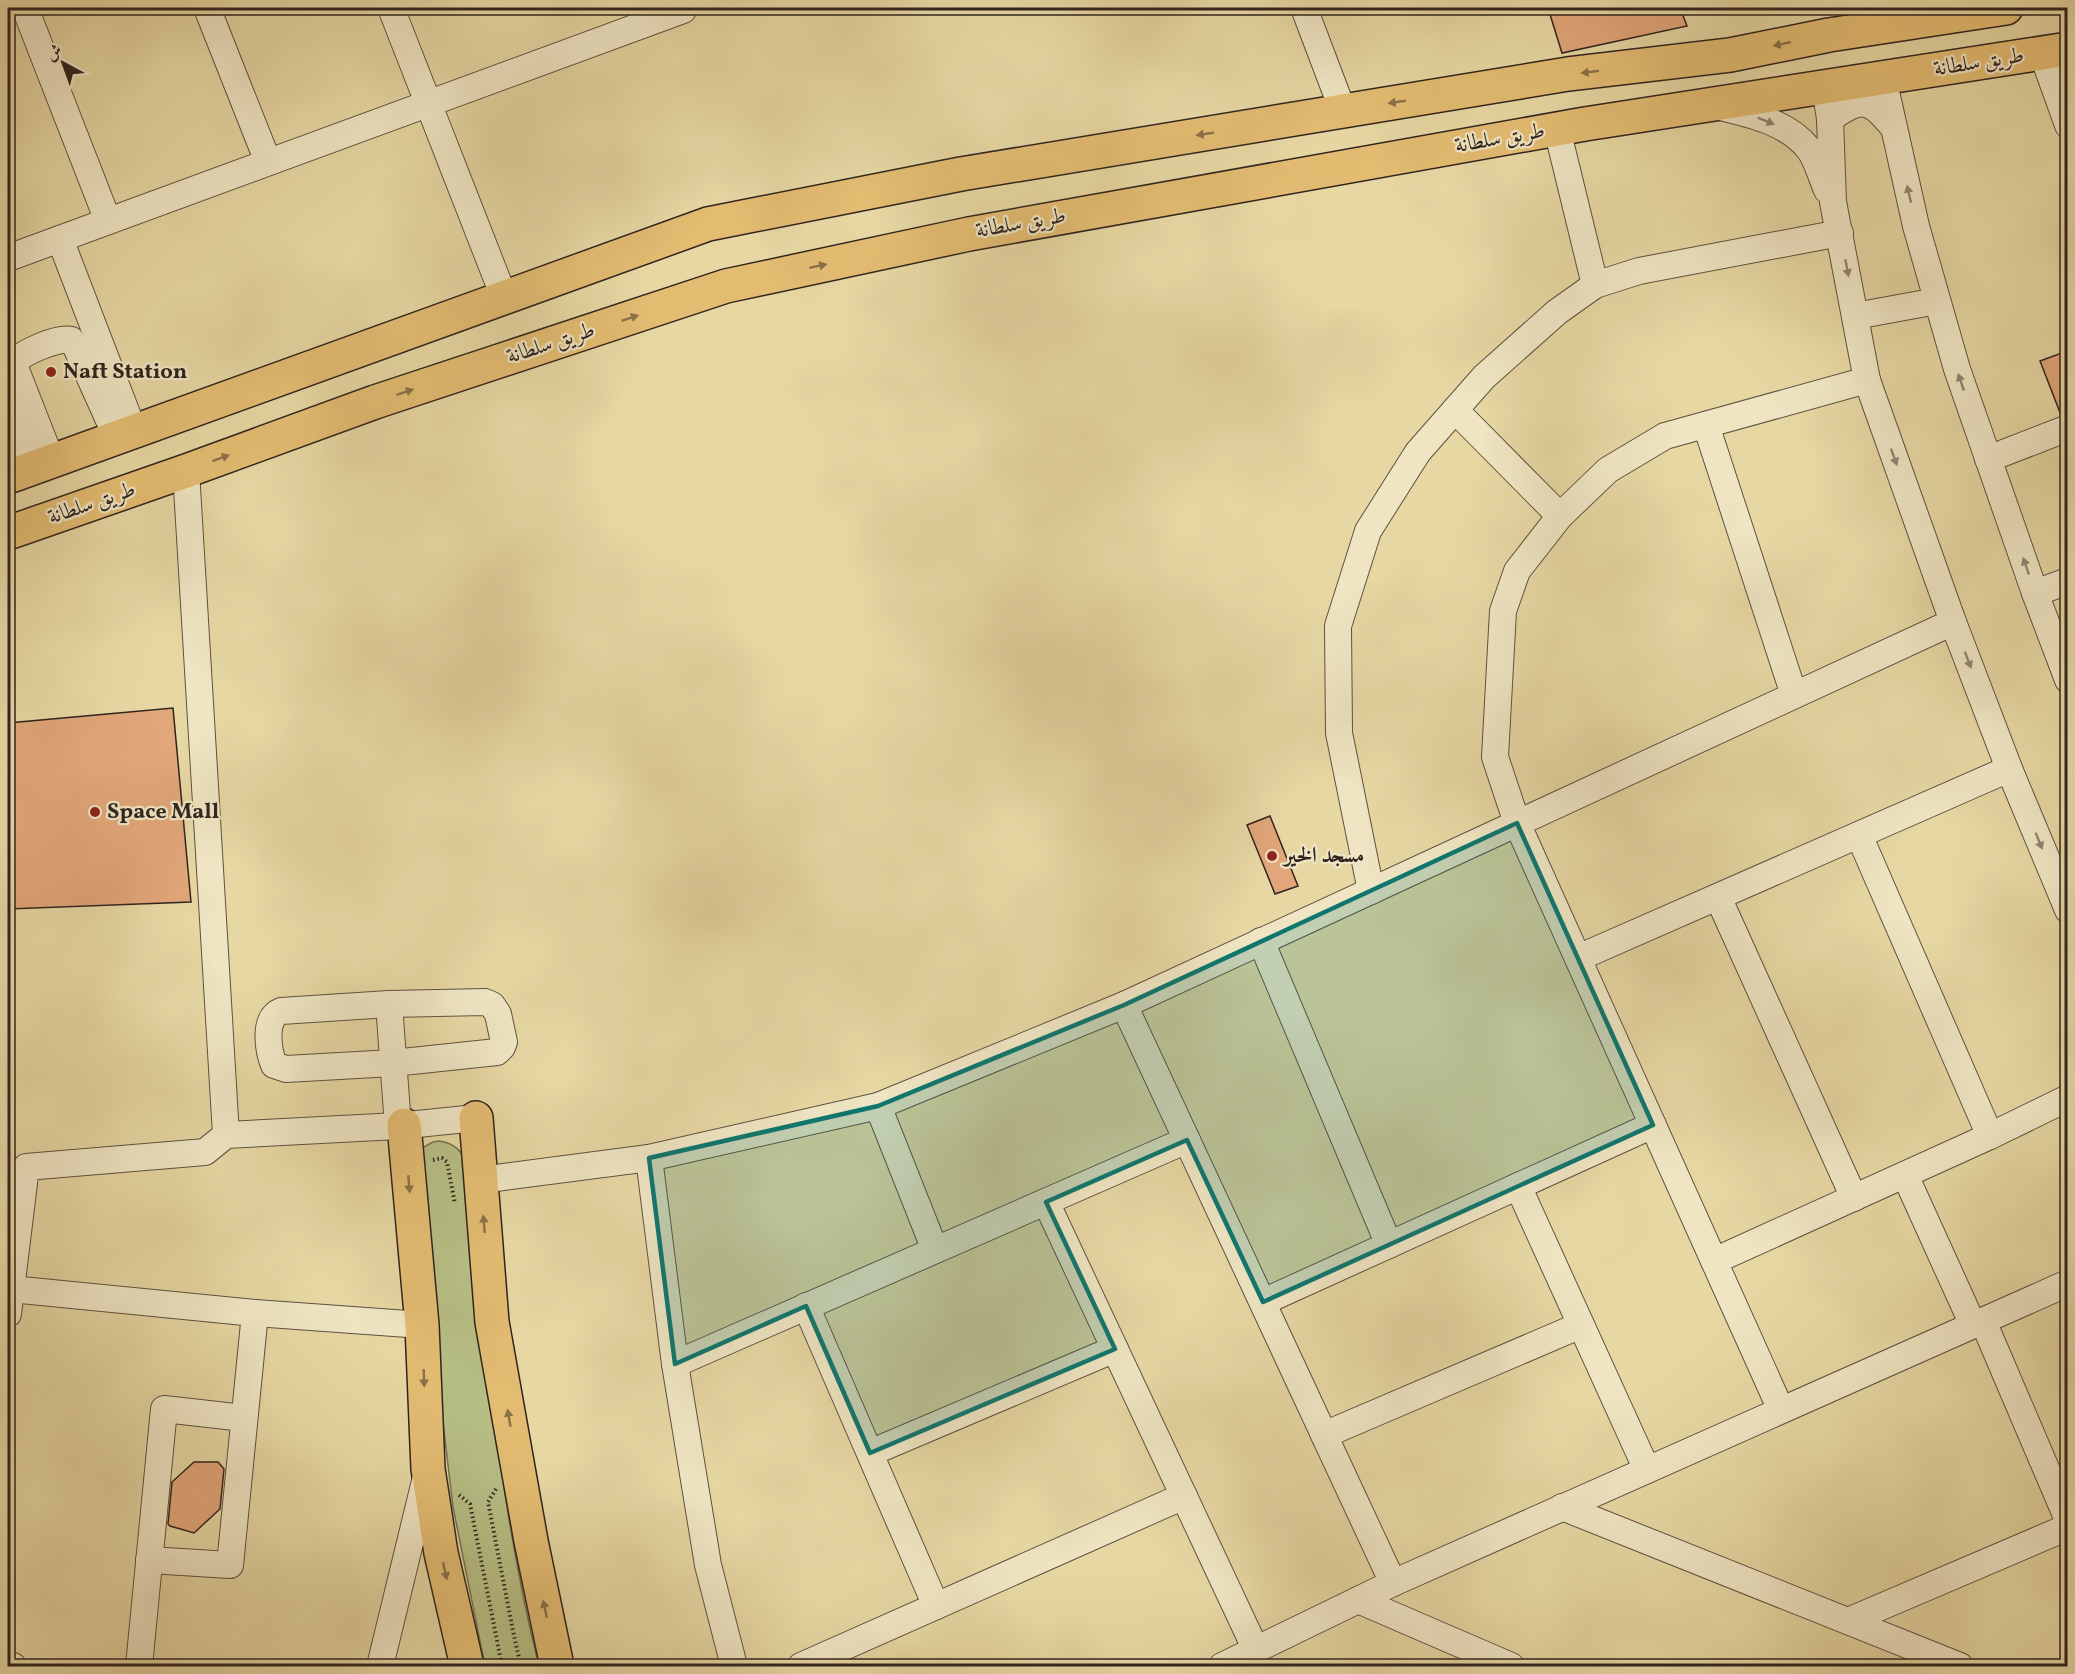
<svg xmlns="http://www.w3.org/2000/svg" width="2075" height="1674" viewBox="0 0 2075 1674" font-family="Vollkorn,Amiri,serif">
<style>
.green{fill:#b6be84;stroke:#737152;stroke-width:1.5}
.building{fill:#e1a679;stroke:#30241f;stroke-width:1.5}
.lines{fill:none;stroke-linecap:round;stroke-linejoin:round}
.minor-casing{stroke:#5e5140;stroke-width:28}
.major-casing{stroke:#30241f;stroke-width:36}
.path{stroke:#30241f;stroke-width:4;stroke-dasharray:1.5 3;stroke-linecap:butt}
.minor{stroke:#efe5c3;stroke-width:26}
.major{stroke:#e3bc72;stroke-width:33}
.oneway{fill:#8a7048}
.oneway2{fill:#908471}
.marked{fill:#0f766e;fill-opacity:0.2;stroke:#0f766e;stroke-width:4.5;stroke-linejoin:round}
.poi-dot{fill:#8f2418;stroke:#efe5c3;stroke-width:2}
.labels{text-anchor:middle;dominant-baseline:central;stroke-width:4.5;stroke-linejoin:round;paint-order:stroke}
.street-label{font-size:22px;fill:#30241f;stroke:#efe5c3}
.poi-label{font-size:22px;font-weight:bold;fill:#30241f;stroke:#efe5c3;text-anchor:start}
</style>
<rect width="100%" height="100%" fill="#e6d7a3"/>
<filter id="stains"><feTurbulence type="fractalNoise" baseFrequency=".00333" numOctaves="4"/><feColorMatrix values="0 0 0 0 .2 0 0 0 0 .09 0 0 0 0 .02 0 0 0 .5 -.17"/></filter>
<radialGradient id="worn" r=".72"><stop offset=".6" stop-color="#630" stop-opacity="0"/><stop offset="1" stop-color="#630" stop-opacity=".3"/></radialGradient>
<path class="green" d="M439 1141C454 1143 463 1151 466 1165 485 1332 498 1503 539 1666H485L453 1507 413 1171 422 1148 433 1142Z"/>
<g class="building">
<polygon points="1548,8 1680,8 1687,26 1562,53"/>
<polygon points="2067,351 2067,413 2061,415 2040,361"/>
<polygon points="173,708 191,902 8,909 8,723"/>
<polygon points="1270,816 1298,886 1275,894 1247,825"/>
<polygon points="194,1462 218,1462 224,1469 220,1509 194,1533 170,1526 168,1524 172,1482"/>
</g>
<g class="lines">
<defs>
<g id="minor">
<polyline points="25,8 108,221"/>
<polyline points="207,8 268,162"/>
<polyline points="391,8 504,297"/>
<polyline points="1304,8 1343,111"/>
<polyline points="2042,53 2068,125"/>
<polyline points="1883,78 1916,226 1957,369 2035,593 2068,680"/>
<polyline points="1825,86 1830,119 1833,202 1867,380 1953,622 2010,771 2068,910"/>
<path d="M1716 106C1748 114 1786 121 1808 148 1816 157 1822 179 1827 190"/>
<path d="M1830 119C1860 97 1869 97 1893 127"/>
<polyline points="1557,129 1595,285"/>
<polyline points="60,239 134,432"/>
<polyline points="8,258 683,10"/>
<polyline points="1855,316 1937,301"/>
<polyline points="1455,410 1560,516"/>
<polyline points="8,415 29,471"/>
<polyline points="1706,425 1794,695"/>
<polyline points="1988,459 2068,428"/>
<path d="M52 462 16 370 15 362C23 352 58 337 71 340L76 347 117 438"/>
<polyline points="186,471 226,1135"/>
<polyline points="2035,593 2068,581"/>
<polyline points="1859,835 1990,1136"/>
<polyline points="1371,891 1339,733 1338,626 1368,531 1418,452 1484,377 1557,312 1595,285 1639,271 1840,233"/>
<polyline points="1718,897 1854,1198"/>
<polyline points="1261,941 1389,1245"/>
<polyline points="1578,958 2002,772 2010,771"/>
<path d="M485 1002 492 1005 498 1014 504 1042 502 1047 497 1052 393 1063 286 1069 274 1065C268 1050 263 1018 281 1011L389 1004Z"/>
<polyline points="389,1004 398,1126"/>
<polyline points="1124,1005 1393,1583"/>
<polyline points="878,1106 935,1250"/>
<polyline points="649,1158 675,1364 708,1565 734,1666"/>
<polyline points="1905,1175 1973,1325"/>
<polyline points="481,1180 649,1158 878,1106 1124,1005 1953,622"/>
<polyline points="1518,1186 1647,1470"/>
<polyline points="1046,1202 1256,1650"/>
<polyline points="1714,1261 1990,1136 2068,1098"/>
<polyline points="11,1289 255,1313 422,1325"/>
<polyline points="1263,1302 1653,1125"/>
<polyline points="806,1306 936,1606"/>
<polyline points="8,1314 26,1167 205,1152 226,1135 398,1126 476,1118"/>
<polyline points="1983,1321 2068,1520"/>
<polyline points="675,1364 1187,1140"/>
<polyline points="1781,1410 1517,823 1495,757 1503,611 1517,571 1560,516 1608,470 1665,436 1867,380"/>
<polyline points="1324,1435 1581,1325"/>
<polyline points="870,1453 1115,1349"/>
<polyline points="1562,1507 1960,1666"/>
<polyline points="149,1560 230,1565 255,1313"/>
<polyline points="1358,1600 1511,1666"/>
<polyline points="1848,1621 2068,1527"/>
<polyline points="8,1666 13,1666"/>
<polyline points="139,1666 164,1409 244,1418"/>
<polyline points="380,1666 426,1477"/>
<polyline points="801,1666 1184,1496"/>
<polyline points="1222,1666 1393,1583 2068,1283"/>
</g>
<g id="major">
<polyline points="8,477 708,224 961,174 1568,74 1730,55 1829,35 2006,8"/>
<polyline points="8,533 186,471 375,402 726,286 969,234 1585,124 2068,49"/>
<polyline points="476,1118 492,1322 531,1541 557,1666"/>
<polyline points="404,1125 422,1325 428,1469 441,1553 467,1666"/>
</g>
</defs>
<use href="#minor" class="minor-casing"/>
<use href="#major" class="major-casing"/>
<g class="path">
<polyline points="433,1160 442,1158 447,1162 455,1204"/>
<polyline points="496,1489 488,1502 514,1636 521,1666"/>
<polyline points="459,1495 470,1504 502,1666"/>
</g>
<use href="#minor" class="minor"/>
<use href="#major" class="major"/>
</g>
<defs><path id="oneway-solid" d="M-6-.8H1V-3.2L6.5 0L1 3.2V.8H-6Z" transform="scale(1.5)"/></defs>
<g class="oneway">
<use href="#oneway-solid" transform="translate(1782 44) rotate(168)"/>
<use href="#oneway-solid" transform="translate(1590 72) rotate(173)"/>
<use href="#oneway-solid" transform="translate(1397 102) rotate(171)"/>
<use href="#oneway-solid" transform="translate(1205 134) rotate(171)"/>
<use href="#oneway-solid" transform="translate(818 266) rotate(-12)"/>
<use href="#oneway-solid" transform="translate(630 318) rotate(-18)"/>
<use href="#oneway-solid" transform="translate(405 392) rotate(-18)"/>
<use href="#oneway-solid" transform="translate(221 458) rotate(-20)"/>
<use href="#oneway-solid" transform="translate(409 1184) rotate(85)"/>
<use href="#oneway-solid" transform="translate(484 1224) rotate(-95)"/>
<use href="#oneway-solid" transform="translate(424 1378) rotate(88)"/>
<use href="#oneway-solid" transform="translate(509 1418) rotate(-100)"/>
<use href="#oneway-solid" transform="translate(445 1571) rotate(77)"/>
<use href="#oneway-solid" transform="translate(545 1609) rotate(-102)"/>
</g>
<g class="oneway2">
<use href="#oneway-solid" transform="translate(1766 121) rotate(22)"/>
<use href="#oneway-solid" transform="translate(1909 194) rotate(-103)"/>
<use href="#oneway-solid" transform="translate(1847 268) rotate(79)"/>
<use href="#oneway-solid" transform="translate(1961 382) rotate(-109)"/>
<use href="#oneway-solid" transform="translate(1894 457) rotate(70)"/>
<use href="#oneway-solid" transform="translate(2026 566) rotate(-109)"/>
<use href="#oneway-solid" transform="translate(1968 660) rotate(69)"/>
<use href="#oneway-solid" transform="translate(2039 841) rotate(68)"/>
</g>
<path class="marked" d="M1517 823 1653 1125 1263 1302 1187 1140 1046 1202 1115 1349 870 1453 806 1306 675 1364 649 1158 878 1106 1124 1005Z"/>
<g class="poi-dot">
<circle cx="51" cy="372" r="6"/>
<circle cx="95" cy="812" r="6"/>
<circle cx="1272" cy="856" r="6"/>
</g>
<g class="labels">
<g class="street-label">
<text transform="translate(1979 63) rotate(-9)">طريق سلطانة</text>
<text transform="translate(1500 139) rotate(-10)">طريق سلطانة</text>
<text transform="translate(1021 224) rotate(-10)">طريق سلطانة</text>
<text transform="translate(551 344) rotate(-18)">طريق سلطانة</text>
<text transform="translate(92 504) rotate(-19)">طريق سلطانة</text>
</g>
<g class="poi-label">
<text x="63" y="372">Naft Station</text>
<text x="107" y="812">Space Mall</text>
<text x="1284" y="856">مسجد الخير</text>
</g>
</g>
<rect width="2075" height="1674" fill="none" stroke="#e6d7a3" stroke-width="30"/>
<rect x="9" y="9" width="2057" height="1656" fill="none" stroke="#30241f" stroke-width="3"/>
<rect x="15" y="15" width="2045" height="1644" fill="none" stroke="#30241f" stroke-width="1.5"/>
<g transform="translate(63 63) rotate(319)" stroke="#efe5c3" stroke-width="4.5" paint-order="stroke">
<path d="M0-4.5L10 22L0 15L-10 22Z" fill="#30241f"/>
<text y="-9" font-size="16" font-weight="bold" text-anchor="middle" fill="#30241f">ش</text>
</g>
<rect width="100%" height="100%" filter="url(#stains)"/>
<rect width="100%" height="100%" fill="url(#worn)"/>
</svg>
